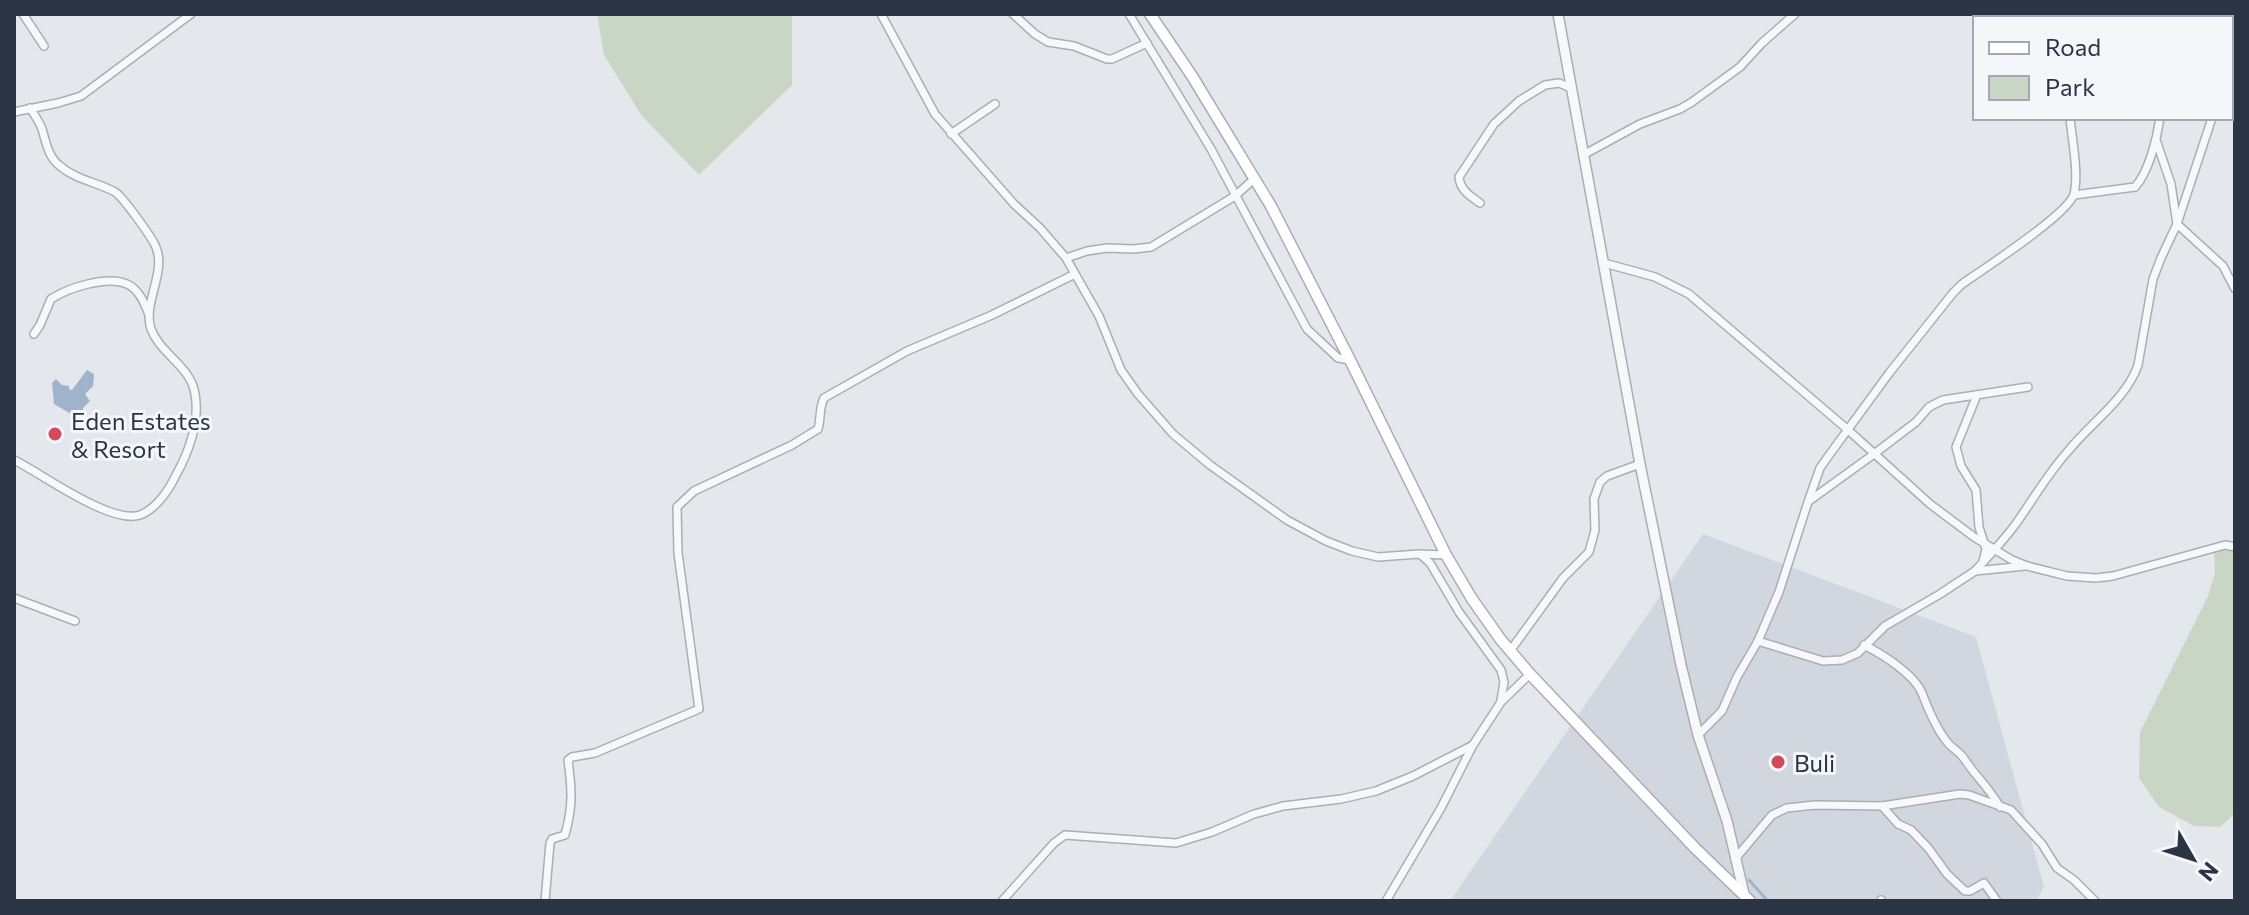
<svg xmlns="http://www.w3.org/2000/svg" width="2249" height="915" viewBox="0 0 2249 915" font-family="Commissioner,sans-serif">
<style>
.built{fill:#d2d6de}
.green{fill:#c9d6c5}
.water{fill:#9fb4cc}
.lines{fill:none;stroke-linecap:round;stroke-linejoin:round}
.stream{stroke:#9fb4cc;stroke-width:3}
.minor-casing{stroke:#a9aeb7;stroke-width:10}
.tertiary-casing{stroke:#a9aeb7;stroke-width:12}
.secondary-casing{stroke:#a9aeb7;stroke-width:13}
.minor{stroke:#f7f8fa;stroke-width:7}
.tertiary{stroke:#f7f8fa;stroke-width:9}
.secondary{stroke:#fff;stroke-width:10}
.poi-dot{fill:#d1495b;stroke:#f4f6f9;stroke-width:3}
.labels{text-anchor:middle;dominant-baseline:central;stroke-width:6;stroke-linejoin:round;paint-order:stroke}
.poi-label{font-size:24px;fill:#2b3445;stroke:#f4f6f9;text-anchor:start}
</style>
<rect width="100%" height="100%" fill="#e4e7ec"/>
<polygon class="built" points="1703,534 1976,637 2044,887 2036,901 1450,901"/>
<g class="green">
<polygon points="597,14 792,14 792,85 699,175 642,116 604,55"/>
<polygon points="2214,550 2235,551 2235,813 2220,827 2194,826 2159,807 2139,778 2140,732 2208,596 2215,573"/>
</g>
<polygon class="water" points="87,370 94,374 93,386 85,394 90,401 83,408 83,414 78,418 54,404 52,383 56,379 62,385 69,386 69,389 72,390"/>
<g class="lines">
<polyline class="stream" points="1749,880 1766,899"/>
<defs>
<g id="minor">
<polyline points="23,14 44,46"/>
<polyline points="881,14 935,114 1014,204 1040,228 1066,258 1099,316 1121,370 1138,394 1173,434 1210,465 1287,520 1326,541 1352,551 1378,557 1419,554 1446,555"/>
<polyline points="1013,14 1035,34 1048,42 1074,46 1107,59 1112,59 1147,43"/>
<polyline points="1129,14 1211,149 1307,329 1338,358 1350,360"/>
<polyline points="2128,14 2131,18"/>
<polyline points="2092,18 2094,14"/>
<polyline points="2228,18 2229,14"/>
<polyline points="14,112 58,103 81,96 191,14"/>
<polyline points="951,134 995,104"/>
<polyline points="2156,140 2171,184 2177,224 2223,266 2235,289"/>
<polyline points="1583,155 1640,124 1680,109 1692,102 1740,67 1762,43 1795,14"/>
<path d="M2074 195 2135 187C2149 172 2157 138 2160 118"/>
<path d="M1480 203C1470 196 1460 190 1459 177L1494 124 1519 101 1545 85 1559 83 1571 88"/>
<polyline points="1066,258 1087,251 1107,248 1133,249 1151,247 1235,196 1254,179"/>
<polyline points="1604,263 1655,277 1689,294 1847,429 1930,504 1974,537 2012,560 2027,566 2067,576 2096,578 2113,576 2225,545 2235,547"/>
<path d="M34 334 40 325 51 299C68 288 107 275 127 284 139 289 145 304 149 315"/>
<polyline points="1977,395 1956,447 1961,466 1976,490 1979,527 1986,549 1983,561"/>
<path d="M14 460C41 473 111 525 140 515 156 509 169 490 176 475 189 452 200 421 195 394 191 366 160 354 151 329 142 303 168 271 155 245 150 235 123 197 115 192 97 182 76 180 60 166 48 157 46 142 42 129 39 121 34 114 30 108"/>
<polyline points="1809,501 1874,454 1916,422 1929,407 1943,400 2028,387"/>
<polyline points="1421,555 1430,563 1459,612 1501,670 1504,682 1501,700"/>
<path d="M1975 571C1989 556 2003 541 2015 525 2033 500 2048 473 2069 450 2091 423 2127 398 2138 365L2153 279 2161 258 2177 224 2212 118"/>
<polyline points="14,598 75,621"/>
<polyline points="1758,641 1823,661 1842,660 1858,653 1885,626 1940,594 1975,571 2025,566"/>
<path d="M1864 645C1882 654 1914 674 1922 693 1928 709 1937 730 1948 743 1952 748 1958 751 1962 756 1966 761 1969 766 1973 771 1983 783 1992 793 2000 807"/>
<polyline points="1510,651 1563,578 1589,552 1595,530 1594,499 1600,482 1607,476 1640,464"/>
<path d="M1698 735 1722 711 1737 677 1758 641 1779 592 1808 502 1820 468 1827 458 1890 372 1953 293 1962 284C1982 270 2069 214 2074 194 2079 173 2072 140 2070 118"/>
<polyline points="1882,806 1898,824 1911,830 1929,849 1947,874 1965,891 1970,891 1984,883 1997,901"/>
<polyline points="1735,859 1772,815 1787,808 1815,805 1882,806 1960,794 1969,795 2011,810 2042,844 2057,868 2074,880 2095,901"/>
<polyline points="1881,900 1882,901"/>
<path d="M545 901 550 843 552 839 565 835C573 806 572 790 568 760L572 757 595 753 699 709 678 553 677 507 694 491 792 445 818 429C821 419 819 408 824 398L907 351 992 315 1075 274"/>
<polyline points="1002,901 1054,843 1065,835 1176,843 1212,832 1254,814 1283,806 1341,799 1376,791 1413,776 1473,745"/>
<polyline points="1386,901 1441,808 1473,745 1501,702 1530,674"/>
</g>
<polyline id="tertiary" points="1558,14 1640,464 1681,665 1698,735 1727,821 1745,898"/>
<polyline id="secondary" points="1150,14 1192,76 1271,206 1350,360 1446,555 1472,599 1501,640 1530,674 1695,848 1750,901"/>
</defs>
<use href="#minor" class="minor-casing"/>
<use href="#tertiary" class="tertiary-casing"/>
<use href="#secondary" class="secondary-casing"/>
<use href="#minor" class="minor"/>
<use href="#tertiary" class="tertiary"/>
<use href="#secondary" class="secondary"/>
</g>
<g class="poi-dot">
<circle cx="55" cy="434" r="8"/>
<circle cx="1778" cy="762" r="8"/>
</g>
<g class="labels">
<g class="poi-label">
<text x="71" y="420">Eden Estates<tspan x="71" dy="28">&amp; Resort</tspan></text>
<text x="1794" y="762">Buli</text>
</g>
</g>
<rect width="2249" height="915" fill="none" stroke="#2b3445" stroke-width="32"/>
<rect x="1973" y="16" width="260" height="104" fill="#f4f6f9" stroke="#a4a8b1" stroke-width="2"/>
<rect x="1989" y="42" width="40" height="12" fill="#ffffff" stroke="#a4a8b1" stroke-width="2"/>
<text x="2045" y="56" font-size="24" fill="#2b3445">Road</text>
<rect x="1989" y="76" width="40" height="24" fill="#c9d6c5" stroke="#a4a8b1" stroke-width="2"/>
<text x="2045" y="96" font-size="24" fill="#2b3445">Park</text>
<g transform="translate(2193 859) rotate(129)" stroke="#f4f6f9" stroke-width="6" paint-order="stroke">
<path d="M0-6L14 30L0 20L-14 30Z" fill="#2b3445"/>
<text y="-12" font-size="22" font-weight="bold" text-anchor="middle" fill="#2b3445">N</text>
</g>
</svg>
